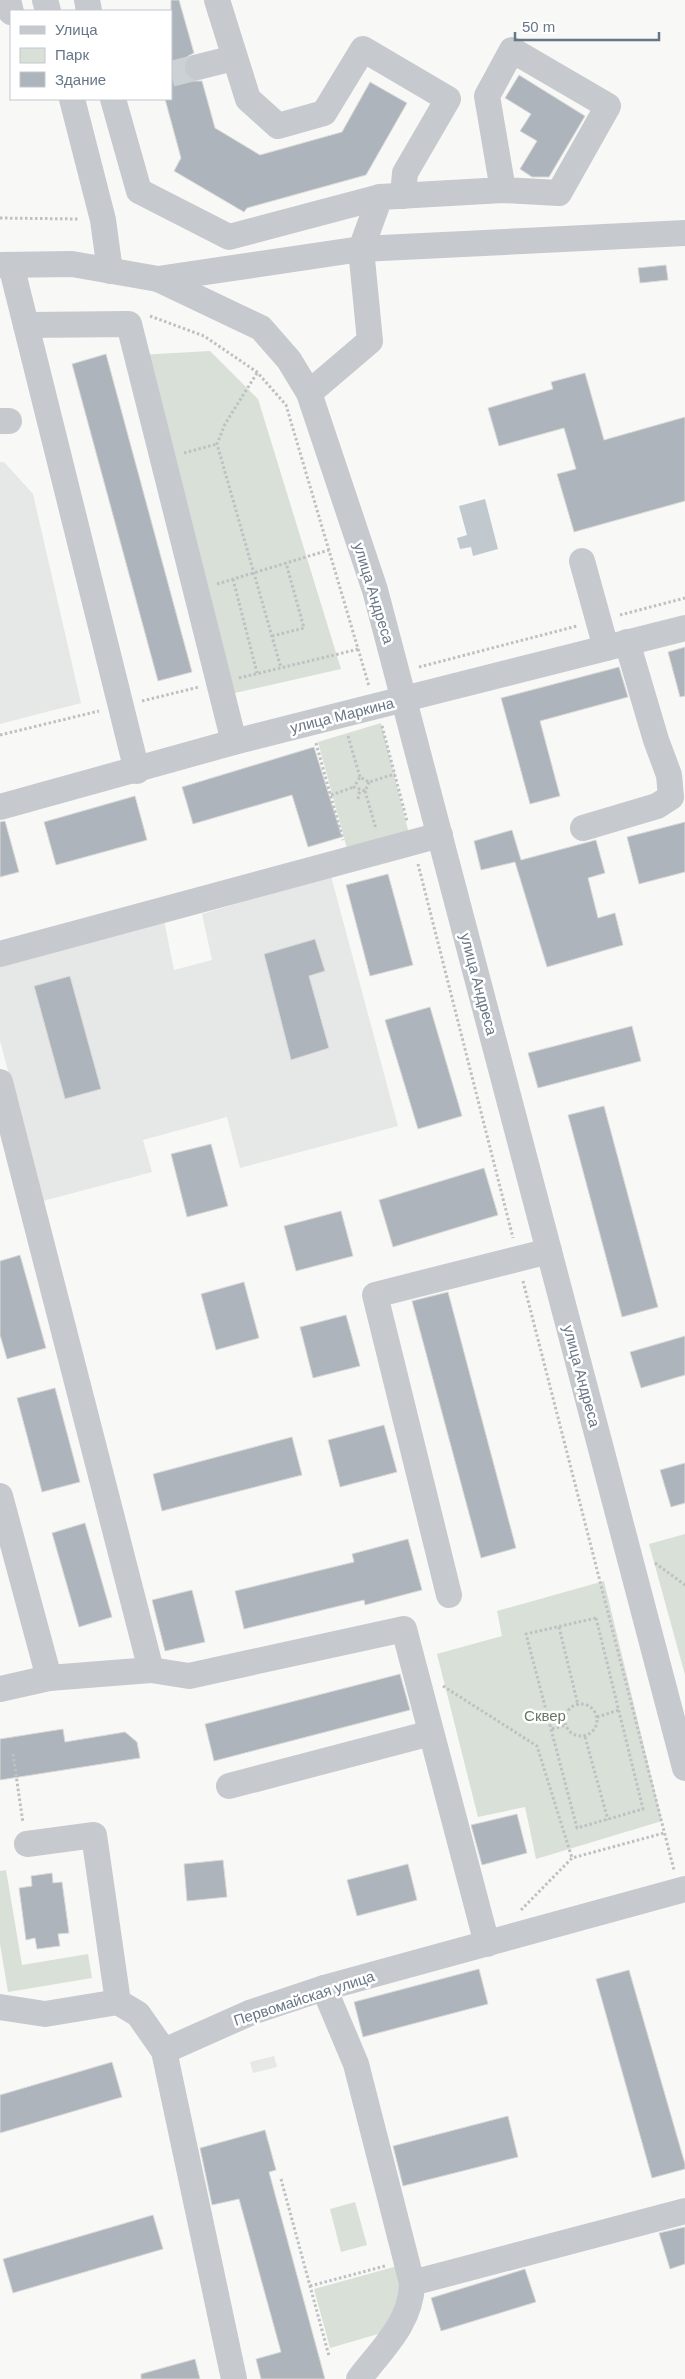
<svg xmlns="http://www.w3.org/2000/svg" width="685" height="2379" viewBox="0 0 685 2379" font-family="Arial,sans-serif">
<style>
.built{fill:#e6e7e7}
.green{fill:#d9e0d7}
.water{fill:#c1c9cf}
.building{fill:#adb4bb;stroke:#dadad8}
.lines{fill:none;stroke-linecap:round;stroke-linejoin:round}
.minor-tunnel{stroke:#ccd1d5;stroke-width:26;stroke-dasharray:26 13;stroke-linecap:butt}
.path{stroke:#bec0c3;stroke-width:3;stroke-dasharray:2.5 2.5;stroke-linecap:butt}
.minor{stroke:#c6c9cd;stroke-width:26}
.labels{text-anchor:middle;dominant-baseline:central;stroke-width:5;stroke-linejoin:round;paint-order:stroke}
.street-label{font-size:15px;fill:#677687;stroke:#fff}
.park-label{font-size:15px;fill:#657962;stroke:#fff}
</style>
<rect width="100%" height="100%" fill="#f8f8f6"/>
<g class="built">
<polygon points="0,462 4,462 33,494 81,703 0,724"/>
<polygon points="331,876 398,1126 240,1168 227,1117 143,1140 152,1172 43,1201 0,1041 0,965 164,920 174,970 212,960 202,914"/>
<polygon points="274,2056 277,2067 253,2073 250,2062"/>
</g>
<g class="green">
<polygon points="210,351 258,399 341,669 226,695 139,355"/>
<polygon points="381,723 410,838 349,856 318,742"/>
<polygon points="685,1534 685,1675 649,1544"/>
<polygon points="604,1581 662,1821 536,1859 525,1807 478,1817 437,1654 502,1636 497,1611"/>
<polygon points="6,1870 22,1965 88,1954 92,1978 8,1992 0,1944 0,1871"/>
<polygon points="355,2202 367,2245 341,2252 330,2209"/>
<polygon points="401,2265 408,2289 385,2332 330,2348 314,2289"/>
</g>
<polygon class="water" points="485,499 498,549 473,556 471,547 460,549 457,538 467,535 459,506"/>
<g class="building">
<polygon points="171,0 179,0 194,53 188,56 184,62 184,71 187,77 193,81 202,81 215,128 260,155 342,132 370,82 407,103 366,175 247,208 244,212 174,171 181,158 165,99 171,99"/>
<polygon points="519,75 585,116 549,177 532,177 520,169 537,141 520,131 531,114 505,98"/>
<polygon points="666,265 668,280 640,283 638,268"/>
<polygon points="106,354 192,672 158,681 72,364"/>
<polygon points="585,373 604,440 685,417 685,501 574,532 557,474 576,469 564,428 499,446 488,408 553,389 551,382"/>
<polygon points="685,647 685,696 680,697 668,652"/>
<polygon points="619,667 628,697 540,721 560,796 530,804 501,698"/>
<polygon points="314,747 342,837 308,847 292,795 193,824 182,787"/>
<polygon points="135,796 147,840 56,865 44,822"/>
<polygon points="5,821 19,872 0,877 0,822"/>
<polygon points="685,822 685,872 639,884 627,837"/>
<polygon points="512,830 521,860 596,840 605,873 588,878 598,918 615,913 623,945 547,967 515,862 481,870 474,841"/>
<polygon points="388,874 413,965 370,976 346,885"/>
<polygon points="315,939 325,971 309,976 329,1048 291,1060 264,954"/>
<polygon points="70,976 101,1089 65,1099 34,986"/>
<polygon points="430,1007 462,1116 418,1129 385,1020"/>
<polygon points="632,1026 641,1061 538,1088 528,1053"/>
<polygon points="604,1106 658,1307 622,1317 568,1115"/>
<polygon points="211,1144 228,1206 187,1217 171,1154"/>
<polygon points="484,1168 498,1215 393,1247 379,1200"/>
<polygon points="341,1211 353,1256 296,1271 284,1226"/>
<polygon points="20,1255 46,1348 7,1359 0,1335 0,1261"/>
<polygon points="244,1282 259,1338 216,1350 201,1294"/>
<polygon points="448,1292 516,1548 481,1558 412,1301"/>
<polygon points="346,1315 360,1366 313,1378 300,1327"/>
<polygon points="685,1336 685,1375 641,1388 630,1352"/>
<polygon points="55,1388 80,1482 42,1492 17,1398"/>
<polygon points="384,1425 397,1472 340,1487 328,1440"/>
<polygon points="292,1437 302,1475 162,1511 153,1474"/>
<polygon points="685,1463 685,1503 671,1507 660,1470"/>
<polygon points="85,1523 112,1617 79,1627 52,1533"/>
<polygon points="408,1539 422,1590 365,1605 364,1600 244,1629 235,1591 354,1562 352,1554"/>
<polygon points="192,1590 205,1642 165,1651 152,1600"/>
<polygon points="400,1674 410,1710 214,1761 205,1724"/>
<polygon points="63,1729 65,1742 125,1732 137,1742 140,1758 0,1780 0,1739"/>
<polygon points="517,1814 527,1853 482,1865 471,1825"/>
<polygon points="223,1860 227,1897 187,1901 184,1864"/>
<polygon points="408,1864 417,1900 357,1916 347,1880"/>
<polygon points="52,1873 53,1883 62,1882 69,1933 58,1934 60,1946 37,1949 35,1938 26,1940 19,1888 32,1886 31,1876"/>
<polygon points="479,1969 488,2004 363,2037 354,2002"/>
<polygon points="629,1970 685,2164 685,2169 652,2178 596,1979"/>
<polygon points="112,2062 122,2097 0,2133 0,2095"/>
<polygon points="508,2116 518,2157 403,2186 393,2146"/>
<polygon points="265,2130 276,2170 269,2172 325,2379 261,2379 256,2359 281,2352 239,2199 212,2205 200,2148"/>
<polygon points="153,2215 163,2249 13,2293 3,2259"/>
<polygon points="685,2227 685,2264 670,2269 659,2233"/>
<polygon points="525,2269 536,2302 441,2331 431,2298"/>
<polygon points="195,2359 200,2379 141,2379 141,2374"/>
</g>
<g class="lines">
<polyline class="minor-tunnel" points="171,74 198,67"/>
<g class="path">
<polyline points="0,218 79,219"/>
<polyline points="150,316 204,336 257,372 286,405 369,686"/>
<polyline points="257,373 225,424 217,444 281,668"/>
<polyline points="184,453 217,444"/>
<polyline points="233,579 257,673"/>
<polyline points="217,584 329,550"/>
<polyline points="620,615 685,598"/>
<polyline points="272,636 304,628 286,563"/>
<polyline points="419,667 577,626"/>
<polyline points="239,678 359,649"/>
<polyline points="142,701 199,687"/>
<polyline points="382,726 407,821"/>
<polyline points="0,735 99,711"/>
<polyline points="348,736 360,777"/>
<polyline points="316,743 343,840"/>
<polyline points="369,782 365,791 354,787 360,777 369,782 395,774"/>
<polyline points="365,791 376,829"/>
<polyline points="331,795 354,787"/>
<polyline points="358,799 360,789"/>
<polyline points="418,864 513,1238"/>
<polyline points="523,1281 674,1870"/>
<polyline points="655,1563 685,1585"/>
<polygon points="596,1618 643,1809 577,1828 526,1634"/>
<polyline points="559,1627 578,1705"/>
<polyline points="443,1686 537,1746 572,1858"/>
<circle cx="581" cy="1720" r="16"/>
<polyline points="597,1717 619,1710"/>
<polyline points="552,1729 566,1725"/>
<polyline points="585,1737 608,1820"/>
<polyline points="13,1754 23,1823"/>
<polyline points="521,1910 572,1858 664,1833"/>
<polyline points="281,2179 329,2356"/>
<polyline points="310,2286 385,2266"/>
</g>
<g class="minor">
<polyline points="8,0 11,12"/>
<polyline points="45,0 48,11"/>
<polyline points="87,0 89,11"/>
<polyline points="217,0 248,99 278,126 324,113 363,49 448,99 405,173 403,196"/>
<polyline points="198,67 234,58"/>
<polyline points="72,99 103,220 110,271"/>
<polyline points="113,99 139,191 229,237 380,197"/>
<polyline points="0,265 72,264 158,279 261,328 289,360 309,393 375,590 685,1768"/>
<polyline points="11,265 137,771"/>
<polyline points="158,279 361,249 685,233"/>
<polyline points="26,325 129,324 234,742"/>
<polyline points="309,393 370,341 361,249 380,197 503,190 487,96 512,50 608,106 559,193 503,190"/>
<polyline points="0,421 9,421"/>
<polyline points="582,561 606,648"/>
<polyline points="0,807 234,742 685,628"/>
<polyline points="583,828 657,806 671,797 669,775 656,740 627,642"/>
<polyline points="0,954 440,835"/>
<polyline points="0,1082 151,1670"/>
<polyline points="0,1496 49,1678"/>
<polyline points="449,1595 375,1295 549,1251"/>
<polyline points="0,1689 49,1678 151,1670 189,1676 404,1629 487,1944"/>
<polyline points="229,1786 431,1733"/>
<polyline points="27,1844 94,1835 118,2002"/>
<path d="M324 1988 356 2064 412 2283C412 2322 381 2350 359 2379"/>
<polyline points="0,2007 45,2014 118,2002 138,2014 164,2051"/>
<polyline points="412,2283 685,2211"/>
<polyline points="234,2379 164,2051 252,2012 324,1988 685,1889"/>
</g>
</g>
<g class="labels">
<g class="street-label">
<text transform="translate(374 593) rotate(73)">улица Андреса</text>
<text transform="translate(342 715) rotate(-14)">улица Маркина</text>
<text transform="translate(479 984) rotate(75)">улица Андреса</text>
<text transform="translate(582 1376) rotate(75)">улица Андреса</text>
<text transform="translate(304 1998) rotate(-18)">Первомайская улица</text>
</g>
<g class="park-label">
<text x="545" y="1715">Сквер</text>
</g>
</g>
<rect x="10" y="10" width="162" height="90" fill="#ffffff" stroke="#c2c8cf"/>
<rect x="20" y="26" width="25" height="8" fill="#c6c9cd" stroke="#c2c8cf"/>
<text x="55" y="35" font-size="15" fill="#677687">Улица</text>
<rect x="20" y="48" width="25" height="15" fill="#d9e0d7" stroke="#c2c8cf"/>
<text x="55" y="60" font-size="15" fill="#677687">Парк</text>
<rect x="20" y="72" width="25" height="15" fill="#adb4bb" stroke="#c2c8cf"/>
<text x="55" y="85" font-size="15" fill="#677687">Здание</text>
<path d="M515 32v8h144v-8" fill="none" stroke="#677687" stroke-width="2.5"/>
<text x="522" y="32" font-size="15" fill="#677687" stroke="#ffffff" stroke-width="4" paint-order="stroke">50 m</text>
</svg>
